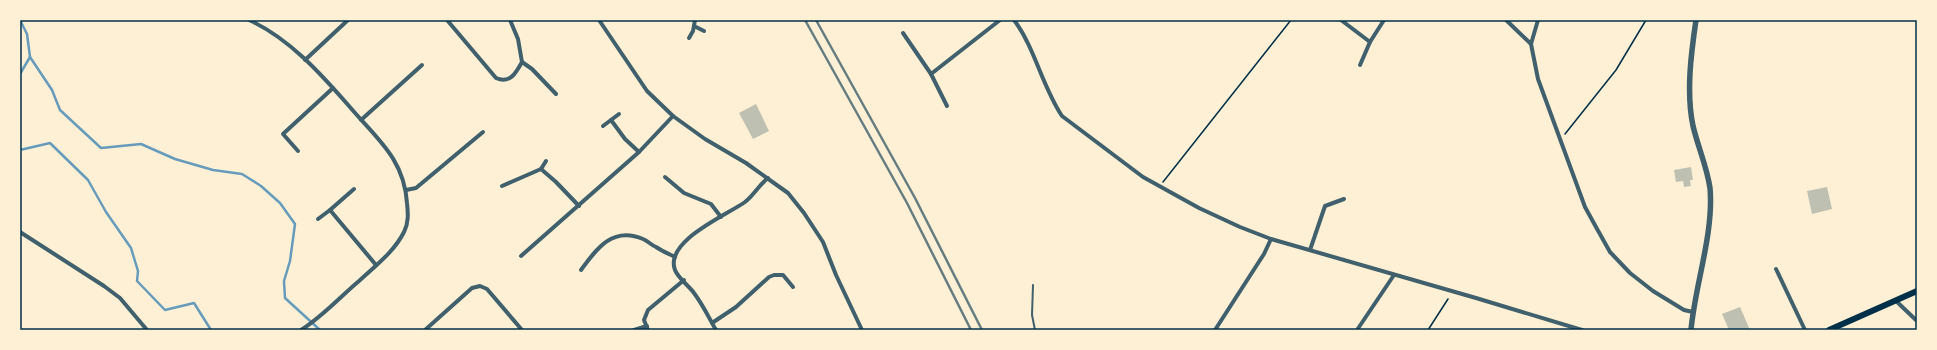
<svg xmlns="http://www.w3.org/2000/svg" width="1937" height="350" font-family="'Zilla Slab',serif">
  <style>
    .lines { fill: none; stroke-linecap: round; stroke-linejoin: round }
    .stream { stroke: #669bbc; stroke-width: 2.5 }
    .building { fill: #bec0b2 }
    .path { stroke: #003049; stroke-width: 1.5 }
    .service { stroke: #3f606c; stroke-width: 2 }
    .minor { stroke: #3f606c; stroke-width: 4 }
    .tertiary { stroke: #3f606c; stroke-width: 5.5 }
    .secondary { stroke: #003049; stroke-width: 6 }
    .rail { stroke: #657d81; stroke-width: 2.5 }
    .neatline { fill: none; stroke: #003049; stroke-width: 1.5 }
  </style>
  <rect width="100%" height="100%" fill="#fdf0d5"/>
  <g class="lines">
    <g class="stream">
      <path d="M20,20L27,34L30,57L52,90L60,110L101,148L141,144L175,159L213,170L242,174L261,186L280,203L295,224L290,261L284,281L285,298L320,330"/>
      <path d="M20,74L30,57"/>
      <path d="M20,150L50,143L88,180L106,212L131,248L138,271L137,281L165,310L194,303L211,330"/>
    </g>
  </g>
  <g class="building">
    <path d="M756,104L769,131L753,139L739,113Z"/>
    <path d="M1691,167L1693,180H1690L1691,186L1684,187L1683,181L1676,182L1674,170Z"/>
    <path d="M1827,187L1832,209L1812,214L1807,191Z"/>
    <path d="M1740,307L1750,330H1729L1722,314Z"/>
  </g>
  <g class="lines">
    <g class="path">
      <path d="M1565,134L1616,70L1646,20"/>
      <path d="M1163,182L1291,20"/>
      <path d="M1428,330L1448,299"/>
    </g>
    <path class="service" d="M1033,285L1032,315L1035,330"/>
    <g class="minor">
      <path d="M249,20C289,38 321,74 349,106C376,138 404,158 407,203C408,213 409,222 404,232C394,252 375,266 359,281C340,297 322,317 301,330"/>
      <path d="M447,20L496,78C510,84 516,73 522,62"/>
      <path d="M510,20L518,39L522,62L532,69L556,94"/>
      <path d="M599,20L647,91L673,116L705,139L746,163L788,193L804,213L823,242L836,275L862,330"/>
      <path d="M1014,20C1035,48 1042,86 1062,116L1143,177L1199,208L1240,227L1271,239L1476,298L1582,330"/>
      <path d="M1341,20L1370,42L1384,20"/>
      <path d="M1506,20L1531,44"/>
      <path d="M1538,20L1531,44L1538,79L1585,207L1596,227L1610,252L1630,273L1653,291L1684,310L1693,312"/>
      <path d="M694,26L704,31"/>
      <path d="M903,33L931,74"/>
      <path d="M689,38L693,31L695,20"/>
      <path d="M305,60L348,20"/>
      <path d="M1360,65L1370,42"/>
      <path d="M947,106L931,74L1000,20"/>
      <path d="M361,120L422,65"/>
      <path d="M611,120L625,139L639,152"/>
      <path d="M603,126L619,114"/>
      <path d="M298,151L283,134L333,88"/>
      <path d="M541,169L546,161"/>
      <path d="M665,177L684,193L711,204L721,217"/>
      <path d="M502,186L541,169L556,182L579,206"/>
      <path d="M354,189L330,210L376,265"/>
      <path d="M406,190L416,188L483,132"/>
      <path d="M318,219L330,210"/>
      <path d="M20,232L104,286L120,298L147,330"/>
      <path d="M1310,250L1325,206L1344,199"/>
      <path d="M521,256L639,152L673,116"/>
      <path d="M1776,269L1805,330"/>
      <path d="M581,270C597,248 613,226 643,239C648,241 651,245 656,247C662,251 669,254 675,257"/>
      <path d="M1895,300L1917,321"/>
      <path d="M712,323L736,307L769,277L774,275H783L793,287"/>
      <path d="M425,330L472,288L480,286L487,289L522,330"/>
      <path d="M634,330L647,326"/>
      <path d="M648,330L644,320L648,310L684,280"/>
      <path d="M716,330C709,318 703,305 694,293C689,286 678,278 675,270C664,241 727,215 745,202C754,195 759,185 768,178"/>
      <path d="M1215,330L1264,254L1271,239"/>
      <path d="M1357,330L1394,275"/>
    </g>
    <path class="tertiary" d="M1691,330C1695,285 1714,233 1710,188C1707,167 1698,147 1693,126C1686,92 1691,54 1696,20"/>
    <path class="secondary" d="M1829,330L1917,291"/>
    <g class="rail">
      <path d="M805,20L907,203L971,330"/>
      <path d="M816,20L915,198L982,330"/>
    </g>
  </g>
  <rect width="1937" height="350" fill="none" stroke="#fdf0d5" stroke-width="42"/>
  <rect x="21" y="21" width="1895" height="308" class="neatline"/>
</svg>
